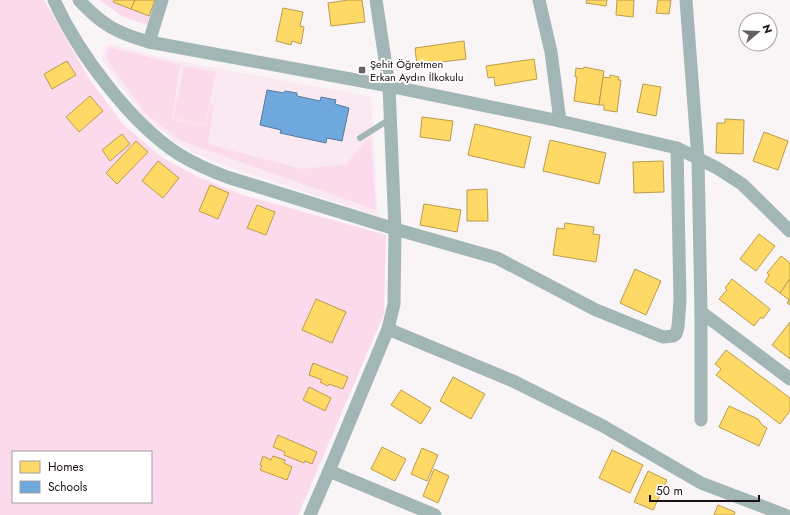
<svg xmlns="http://www.w3.org/2000/svg" width="790" height="515" font-family="Jost,sans-serif">
  <style>
    .built { fill: #fbe9f2 }
    .green { fill: #fbdbeb; fill-rule: evenodd }
    .homes { fill: #ffd966; stroke: #ba9c4d }
    .schools { fill: #6fa8dc; stroke: #557aa0 }
    .lines { fill: none; stroke-linecap: round; stroke-linejoin: round }
    .lane { stroke: #a1b6b5; stroke-width: 6 }
    .street { stroke: #a1b6b5; stroke-width: 13 }
    .poi-dot { fill: #675f63; stroke: #fff; stroke-width: 1.5 }
    .labels { text-anchor: middle; stroke-width: 4; stroke-linejoin: round; paint-order: stroke }
    .poi-label { font-size: 11px; fill: #190f14; stroke: #fff; text-anchor: start }
  </style>
  <rect width="100%" height="100%" fill="#f9f4f6"/>
  <path class="built" d="M111,44L158,57L371,97L378,216L214,162L194,153L178,144L143,116L101,59L106,46Z"/>
  <g class="green">
    <path d="M0,0H44L90,80L123,124L161,157L196,176L240,194L386,235L384,314L298,515H0ZM13,452H151V502H13Z"/>
    <path d="M99,0H157L149,26L122,16Z"/>
    <path d="M109,47L180,65L172,119L206,126L210,104L214,105L208,144L302,169L346,164L365,142L371,139L376,210L181,141L146,114L106,58Z"/>
    <path d="M184,66L216,72L205,125L173,118Z"/>
  </g>
  <g class="homes">
    <path d="M114,0H135L131,9L113,2Z"/>
    <path d="M135,0H155L149,16L131,9Z"/>
    <path d="M348,0H362L365,22L331,26L328,3Z"/>
    <path d="M587,0H607L606,6L586,3Z"/>
    <path d="M617,0H634L633,17L616,15Z"/>
    <path d="M658,0H671L669,14L656,13Z"/>
    <path d="M283,8L303,12L300,26L304,27L301,44L292,41L291,45L276,41Z"/>
    <path d="M464,41L466,59L417,65L415,48Z"/>
    <path d="M534,59L537,79L495,86L494,77L488,78L486,66Z"/>
    <path d="M67,61L76,75L52,89L44,74Z"/>
    <path d="M584,67L604,71L599,105L574,101L577,77H575L576,68L583,69Z"/>
    <path d="M610,75L619,77L618,80H621L617,112L604,110V105H599L603,77L610,78Z"/>
    <path d="M643,84L661,87L656,116L637,112Z"/>
    <path d="M90,96L103,111L79,132L66,117Z"/>
    <path d="M422,117L453,121L450,141L420,137Z"/>
    <path d="M725,119L744,120L743,154L716,153L717,123H725Z"/>
    <path d="M475,124L531,137L524,168L468,155Z"/>
    <path d="M764,132L788,141L778,170L753,161Z"/>
    <path d="M122,134L130,144L110,161L102,150Z"/>
    <path d="M550,140L606,153L599,184L543,171Z"/>
    <path d="M136,141L148,152L117,184L106,173Z"/>
    <path d="M158,161L179,178L163,198L142,181Z"/>
    <path d="M663,161L664,192L634,193L633,162Z"/>
    <path d="M210,185L229,193L218,219L199,211Z"/>
    <path d="M487,189L488,221H467V190Z"/>
    <path d="M424,204L461,210L457,232L420,225Z"/>
    <path d="M257,205L275,212L266,235L247,228Z"/>
    <path d="M565,223L594,227L593,234L600,235L596,262L553,255L557,228L564,229Z"/>
    <path d="M759,234L775,246L756,271L740,259Z"/>
    <path d="M781,256L790,263V279L780,293L765,282L769,275L767,273Z"/>
    <path d="M635,269L661,281L646,315L620,303Z"/>
    <path d="M732,279L770,309L763,319L761,317L754,326L719,299L727,290L725,288Z"/>
    <path d="M790,279V305L787,303L789,300L780,293Z"/>
    <path d="M316,299L346,312L332,343L302,330Z"/>
    <path d="M790,322V359L772,345Z"/>
    <path d="M726,350L790,398V411L780,424L716,375L721,369L715,364Z"/>
    <path d="M313,363L348,377L343,389L329,384L328,386L320,382L322,380L309,375Z"/>
    <path d="M453,377L485,394L471,419L440,401Z"/>
    <path d="M309,387L331,398L325,411L303,400Z"/>
    <path d="M401,390L431,408L421,424L391,405Z"/>
    <path d="M729,406L758,419L762,425L767,428L759,446L719,427Z"/>
    <path d="M278,435L317,452L312,464L305,461L304,463L284,455L285,452L273,447Z"/>
    <path d="M382,447L406,459L395,481L371,469Z"/>
    <path d="M422,448L438,455L427,481L411,474Z"/>
    <path d="M612,450L643,465L630,493L599,478Z"/>
    <path d="M263,456L271,460L273,456L285,460L284,463L292,467L287,480L260,470L262,466L260,465Z"/>
    <path d="M434,469L449,476L438,503L423,496Z"/>
    <path d="M648,471L667,480L653,510L634,502Z"/>
    <path d="M718,505L735,512L734,515H714Z"/>
  </g>
  <path class="schools" d="M267,90L284,93L285,91L297,93V96L320,101L321,97L336,100L335,104L349,108L342,141L327,138L326,143L280,133L281,130L260,125Z"/>
  <g class="lines">
    <path class="lane" d="M360,138L390,119"/>
    <g class="street">
      <path d="M54,0C78,53 131,124 180,155C195,164 211,171 227,177L395,229L497,258L596,310L663,337L673,336L676,334L678,327L680,300L677,148"/>
      <path d="M79,0C102,25 117,33 149,42L389,86L560,121L677,148L717,168L742,184L790,231"/>
      <path d="M376,0L389,86L395,229L394,304L388,329L329,471L435,515"/>
      <path d="M539,0L551,52L560,121"/>
      <path d="M686,0L698,159L701,312V420"/>
      <path d="M149,42L162,0"/>
      <path d="M701,312L790,379"/>
      <path d="M388,329L513,381L603,426L701,483L785,515"/>
      <path d="M310,515L329,471"/>
    </g>
  </g>
  <rect class="poi-dot" x="358" y="66" width="8" height="8" rx="2"/>
  <g class="labels">
    <g class="poi-label">
      <text x="370" y="68">Şehit Öğretmen<tspan x="370" dy="13">Erkan Aydın İlkokulu</tspan></text>
    </g>
  </g>
  <rect x="12" y="451" width="140" height="52" fill="#ffffff" stroke="#a39fa1"/>
  <rect x="20" y="461" width="20" height="12" fill="#ffd966" stroke="#a39fa1"/>
  <text x="48" y="471" font-size="12" fill="#190f14">Homes</text>
  <rect x="20" y="481" width="20" height="12" fill="#6fa8dc" stroke="#a39fa1"/>
  <text x="48" y="491" font-size="12" fill="#190f14">Schools</text>
  <g transform="translate(758 32) rotate(71)"><circle r="19" fill="#ffffff" stroke="#a39fa1"/>
  <path d="M0-3L7 15L0 10L-7 15Z" fill="#675f63"/>
  <text y="-6" font-size="11" font-weight="bold" text-anchor="middle" fill="#190f14">N</text>
  </g>
  <path d="M650 495v6h109v-6" fill="none" stroke="#190f14" stroke-width="2"/>
  <text x="656" y="495" font-size="12" fill="#190f14" stroke="#ffffff" stroke-width="3" paint-order="stroke">50 m</text>
</svg>
